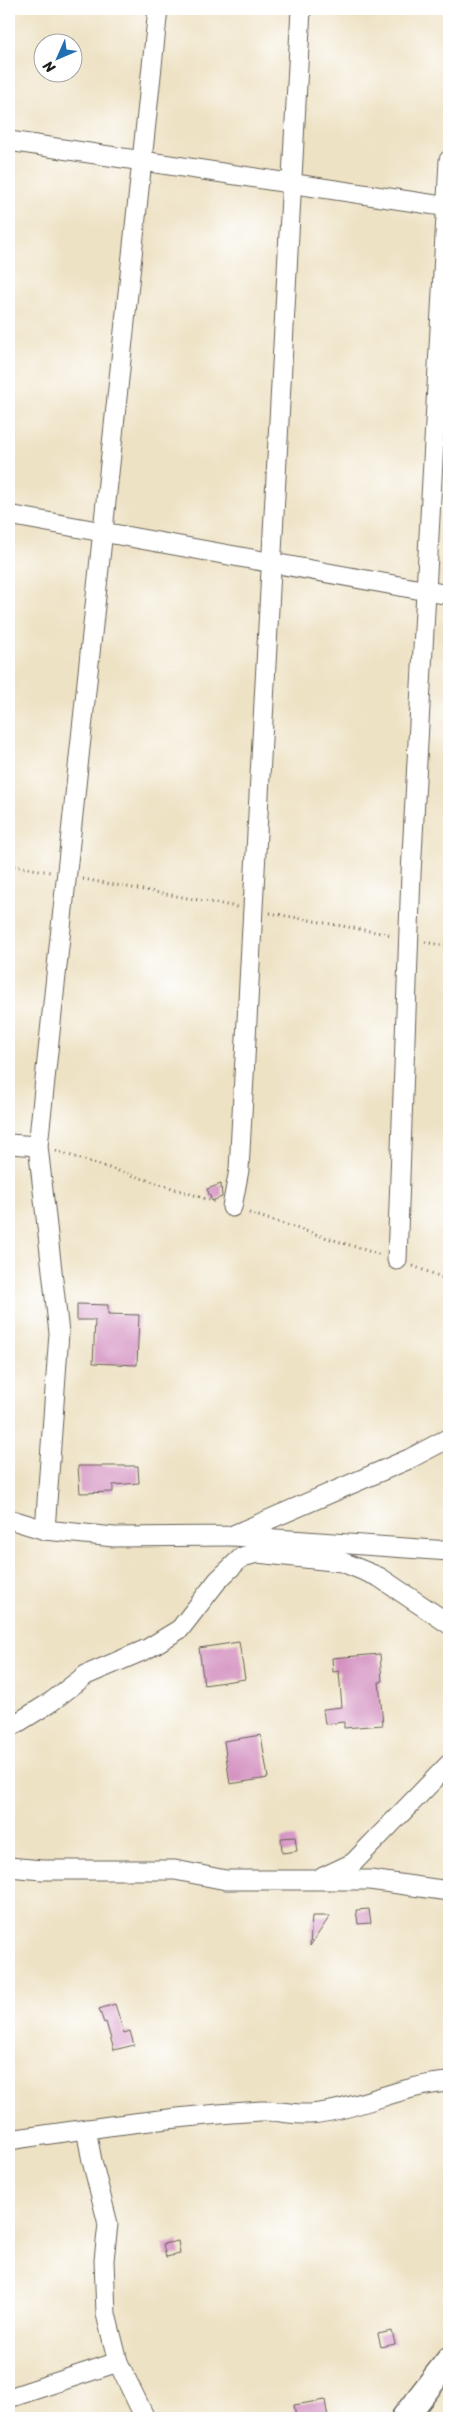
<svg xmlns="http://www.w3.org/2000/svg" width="458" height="2427" font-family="Sriracha,sans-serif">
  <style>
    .building { fill: #d492c1 }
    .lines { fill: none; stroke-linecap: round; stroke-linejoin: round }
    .minor-casing { stroke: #666157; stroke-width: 21 }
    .major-casing { stroke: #666157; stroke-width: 28 }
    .path { stroke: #666157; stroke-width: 3; stroke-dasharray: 1 4; stroke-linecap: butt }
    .minor { stroke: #fff; stroke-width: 19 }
    .major { stroke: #fff; stroke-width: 25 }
  </style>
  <rect width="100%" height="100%" fill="#fff"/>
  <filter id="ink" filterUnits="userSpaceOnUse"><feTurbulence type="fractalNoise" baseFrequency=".02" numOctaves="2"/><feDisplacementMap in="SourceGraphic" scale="10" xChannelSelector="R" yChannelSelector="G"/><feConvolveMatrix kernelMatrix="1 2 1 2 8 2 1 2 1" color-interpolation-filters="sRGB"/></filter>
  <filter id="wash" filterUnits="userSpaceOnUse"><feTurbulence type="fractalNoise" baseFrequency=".0096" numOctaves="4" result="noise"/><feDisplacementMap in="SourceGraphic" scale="20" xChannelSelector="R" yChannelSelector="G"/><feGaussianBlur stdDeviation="1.12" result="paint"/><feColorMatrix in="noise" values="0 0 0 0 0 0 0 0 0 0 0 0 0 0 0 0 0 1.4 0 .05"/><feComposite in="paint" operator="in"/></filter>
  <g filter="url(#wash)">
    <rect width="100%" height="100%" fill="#eee2c4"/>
    <g id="blocks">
      <g class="building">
        <path d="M221,1184L222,1197L212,1201L207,1189Z"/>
        <path d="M77,1304L108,1305V1314L139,1315L137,1365L93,1363L95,1320H77Z"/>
        <path d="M78,1466H138L139,1483L113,1485V1492L80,1493Z"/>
        <path d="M239,1642L245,1679L204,1685L199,1648Z"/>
        <path d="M380,1654L382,1682H379L383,1725L344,1728V1722L325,1724L323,1709L342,1707L339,1671L333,1672L332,1658Z"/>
        <path d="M261,1735L268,1778L230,1784L224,1741Z"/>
        <path d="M295,1837L297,1851L282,1853L281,1838Z"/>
        <path d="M369,1909L371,1923L358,1924L356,1910Z"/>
        <path d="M312,1916H330L310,1946Z"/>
        <path d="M115,2004L124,2033L130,2031L134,2045L114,2050L106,2022L104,2023L99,2009Z"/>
        <path d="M178,2241L180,2254L166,2257L163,2244Z"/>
        <path d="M392,2331L395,2344L381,2347L378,2334Z"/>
        <path d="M325,2400L328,2418H296L294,2405Z"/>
      </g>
    </g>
  </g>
  <g filter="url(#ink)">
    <use href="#blocks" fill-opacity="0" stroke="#666157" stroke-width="1"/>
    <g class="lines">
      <g class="minor-casing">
        <g id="minor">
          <path d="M9,141L449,207"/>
          <path d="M9,515L449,595"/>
          <path d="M9,1144L38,1146"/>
          <path d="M232,1207L239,1170L301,9"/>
          <path d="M397,1260L411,874L449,160"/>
          <path d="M9,1519L45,1530L114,1537L231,1536L409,1459L449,1438"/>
          <path d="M45,1530L59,1333L38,1146L158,9"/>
          <path d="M233,1536L449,1551"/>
          <path d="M9,1728L51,1702L86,1675L147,1649L180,1629L218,1580L242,1557L257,1553L342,1562L379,1577L449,1624"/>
          <path d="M9,1867L42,1870H175L226,1880H370L449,1891"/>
          <path d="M323,1877L353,1863L449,1764"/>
          <path d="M86,2129L92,2161L108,2224L104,2260L106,2314L118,2362L145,2418"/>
          <path d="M9,2140C92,2128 176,2116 261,2111C277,2110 293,2115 310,2114C358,2110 401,2085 449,2082"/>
          <path d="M9,2398L118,2362"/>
        </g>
      </g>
      <g class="major-casing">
        <path id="major" d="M404,2418L449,2360"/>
      </g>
      <g class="path">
        <path d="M9,865L50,872"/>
        <path d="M83,879L237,907"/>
        <path d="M270,913L392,935"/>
        <path d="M425,942L449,947"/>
        <path d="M56,1151L216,1202"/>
        <path d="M249,1213L381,1255"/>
        <path d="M413,1266L449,1280"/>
      </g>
      <use href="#minor" class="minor"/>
      <use href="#major" class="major"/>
    </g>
  </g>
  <rect width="458" height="2427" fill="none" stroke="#fff" stroke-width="30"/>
  <g transform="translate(58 58) rotate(225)"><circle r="24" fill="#ffffff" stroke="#a4a4a4"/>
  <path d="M0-4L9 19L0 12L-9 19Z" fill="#1f6fb2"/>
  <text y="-8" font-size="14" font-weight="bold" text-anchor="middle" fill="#1c1c1c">N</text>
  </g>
</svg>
